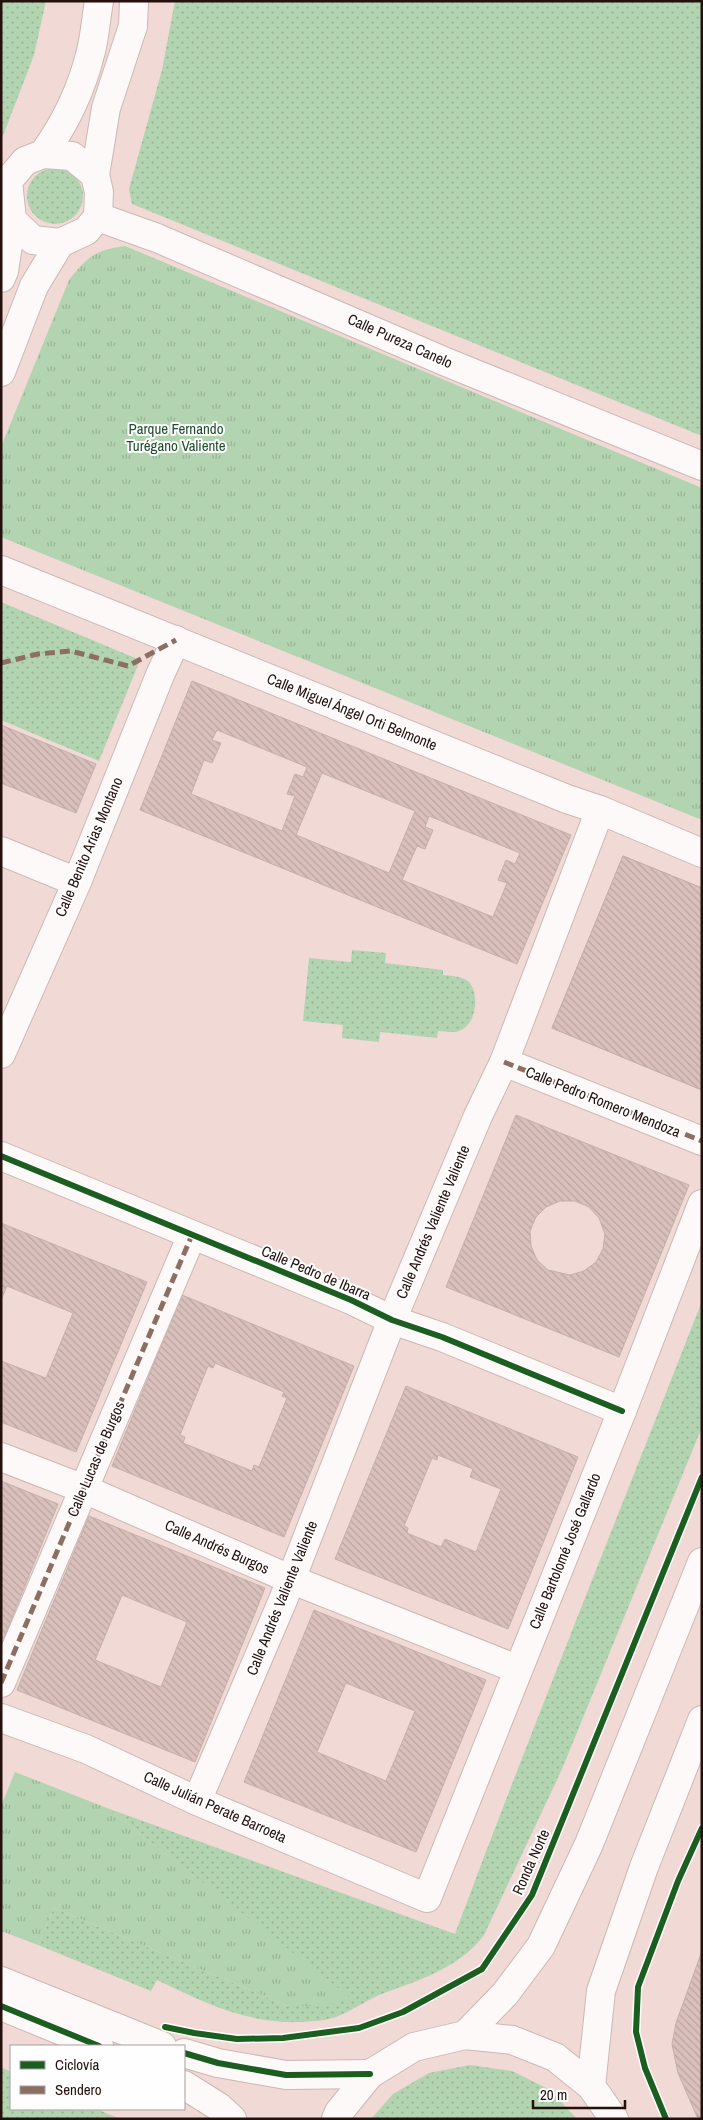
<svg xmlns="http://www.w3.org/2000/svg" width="703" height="2120" font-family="'Archivo Narrow',sans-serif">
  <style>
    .grass { fill: url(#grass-dots) }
    .park { fill: url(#park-tufts) }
    .building { fill: url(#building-back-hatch); stroke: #c4b0ac; fill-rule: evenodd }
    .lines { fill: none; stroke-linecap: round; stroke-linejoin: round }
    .minor-casing { stroke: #ccb8b4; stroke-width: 30 }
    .major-casing { stroke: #ccb8b4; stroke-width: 30 }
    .highway-casing { stroke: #ccb8b4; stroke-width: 30 }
    .minor { stroke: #fdf9f9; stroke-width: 28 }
    .major { stroke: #fdf9f9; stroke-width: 28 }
    .highway { stroke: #fdf9f9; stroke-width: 28 }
    .quiet { stroke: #8d6e63; stroke-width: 5; stroke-dasharray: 10 5; stroke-linecap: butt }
    .cycleway-casing { stroke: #fefefe; stroke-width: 9 }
    .cycleway { stroke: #1b5e20; stroke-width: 6 }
    .labels { text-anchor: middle; stroke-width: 4; stroke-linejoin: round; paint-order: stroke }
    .street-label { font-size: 15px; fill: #24110e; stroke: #fefefe }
    .park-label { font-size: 15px; fill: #214f2d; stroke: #fefefe }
  </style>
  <defs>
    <pattern id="grass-dots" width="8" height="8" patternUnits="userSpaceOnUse" patternTransform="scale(1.25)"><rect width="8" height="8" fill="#b2d4b0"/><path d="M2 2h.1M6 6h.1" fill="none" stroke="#99b596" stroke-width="1.8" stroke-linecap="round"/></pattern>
    <pattern id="park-tufts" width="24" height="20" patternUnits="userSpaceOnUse" patternTransform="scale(1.25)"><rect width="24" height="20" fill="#b2d4b0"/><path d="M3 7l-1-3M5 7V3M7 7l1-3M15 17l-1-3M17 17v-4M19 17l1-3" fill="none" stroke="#99b596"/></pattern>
    <pattern id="building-back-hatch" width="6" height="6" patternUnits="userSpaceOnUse" patternTransform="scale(1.25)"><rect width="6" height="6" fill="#dac0bc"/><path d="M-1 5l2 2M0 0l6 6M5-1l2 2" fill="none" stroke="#bba4a0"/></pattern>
  </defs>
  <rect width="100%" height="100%" fill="#f1d9d5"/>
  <g class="grass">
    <path d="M1,1H46L34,55L1,141Z"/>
    <path d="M175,1H702V436L132,204L129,189L162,70Z"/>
    <circle cx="55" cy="196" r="28"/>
    <path d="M1,602L140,660L99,761L1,720Z"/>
    <path d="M352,950L386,953L385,963L443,970V975C452,976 462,976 469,982C480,994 476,1024 461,1030C454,1034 446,1031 438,1031L437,1038L380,1032L379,1042L342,1038L343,1025L303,1021L309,958L351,962Z"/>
    <path d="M702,1301V1427L562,1769L484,1935C461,1966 423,1979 387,1992C369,1998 354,2010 336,2017C326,2021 312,2021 302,2022C246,2024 206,2003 157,1980L151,1991L38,1945L54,1908L288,2006L350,1998L107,1808L455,1934C534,1722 620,1512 702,1301Z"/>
    <path d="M470,2065L512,2071L550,2090L577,2119H371L393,2094L429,2073Z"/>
    <path d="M1,2067L11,2072V2109H97L120,2119H1Z"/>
  </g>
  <g class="park">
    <path d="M125,246L702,488V820L1,537V447L69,280C87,257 95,250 125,246Z"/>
    <path d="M15,1772L107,1808L351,1998L324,2006H288L54,1908L38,1945L1,1931V1806Z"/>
  </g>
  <g class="building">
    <path d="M192,681L571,835L517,964L140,810ZM217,730L307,767L303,777L295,774L287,794L295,796L282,831L191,794L204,760L212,763L221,743L212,740ZM322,773L415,811L389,873L296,835ZM429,816L520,853L515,864L506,860L498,880L507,883L493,917L402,880L417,846L425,849L433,830L425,827Z"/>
    <path d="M1,725L96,764L76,813L1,783Z"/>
    <path d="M623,856L702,888V943L655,924L653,929L648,927L620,997L625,998L623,1004L692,1032L695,1027L699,1029L702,1021V1090L552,1028Z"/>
    <path d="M623,856L702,888V1090L552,1028Z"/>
    <path d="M516,1115L689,1185L619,1357L446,1287ZM560,1201H575L589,1207L599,1218L605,1234L603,1249L596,1262L584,1271L570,1275L548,1270L537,1260L531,1246L530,1231L536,1217L546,1207Z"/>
    <path d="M1,1223L147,1282L76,1452L1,1422V1361L46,1378L73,1313L7,1286L1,1300Z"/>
    <path d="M182,1295L354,1366L284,1537L112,1466ZM215,1363L284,1392L282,1396L287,1398L259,1467L254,1465L252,1471L183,1443L185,1437L180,1435L208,1366L213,1368Z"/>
    <path d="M406,1386L578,1457L508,1629L335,1559ZM438,1455L473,1469L470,1477L501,1489L476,1552L445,1539L441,1547L407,1533L408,1528L404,1526L432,1458L437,1460Z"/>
    <path d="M1,1481L58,1504L1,1645Z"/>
    <path d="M89,1516L265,1588L195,1762L17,1690ZM122,1595L187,1622L161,1687L95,1660Z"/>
    <path d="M314,1610L486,1680L416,1852L244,1782ZM346,1683L415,1711L386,1781L317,1752Z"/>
    <path d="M702,1951V2119H698L678,2073L672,2044L676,2023Z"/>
  </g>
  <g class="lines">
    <g class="minor-casing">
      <g id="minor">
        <path d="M98,217L157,238L446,362L702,466"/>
        <path d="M1,570L567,799L600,810L702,853"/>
        <path d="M1,851L77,882"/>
        <path d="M1,1054L77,882L160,675L176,640"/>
        <path d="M504,1062L702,1141"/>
        <path d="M1,1156L351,1300L392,1320L442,1337L622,1411"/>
        <path d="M1,1457L84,1489L290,1579L517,1669"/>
        <path d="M1,1683L192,1235"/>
        <path d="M1,1718L86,1749L197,1801L427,1898L622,1411L702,1204"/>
        <path d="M197,1801L283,1600L392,1320L478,1116L504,1062L600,810"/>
      </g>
    </g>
    <g class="major-casing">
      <g id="major">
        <path d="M43,154C65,124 82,88 91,51C95,35 96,18 99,1"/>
        <path d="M95,175L106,108L133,26L134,1"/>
        <path d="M1,278L4,271L12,220L8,181L25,161L43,154L72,156L95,175L99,192L98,217L86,231L60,243L33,240L12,220"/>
        <path d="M1,372L34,286L60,243"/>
        <path d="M1,1981L162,2046"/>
        <path d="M1,2006L99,2046"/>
        <path d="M184,2053L218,2063L286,2075L370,2074"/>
        <path d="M184,2085L219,2107L232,2119"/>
      </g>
    </g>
    <g class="highway-casing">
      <g id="highway">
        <path d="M465,2035L505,1994L541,1946L589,1844L702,1562"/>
        <path d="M591,2086L601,1991L644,1867L702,1720"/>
        <path d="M336,2119L339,2112L370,2074L414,2047L465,2035L512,2040L555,2057L591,2086L614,2119"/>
      </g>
    </g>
    <use href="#minor" class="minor"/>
    <use href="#major" class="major"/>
    <use href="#highway" class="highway"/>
    <g class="quiet">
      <path d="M1,663L38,654L71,651L128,666L176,640"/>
      <path d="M504,1062L702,1141"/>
      <path d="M1,1683L192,1235"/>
    </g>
    <g class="cycleway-casing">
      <g id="cycleway">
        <path d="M1,1156L351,1300L392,1320L442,1337L622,1411"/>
        <path d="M1,2006L99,2046"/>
        <path d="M165,2027L194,2033L237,2039L283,2038L359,2028L403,2012L482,1969L532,1895L702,1477"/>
        <path d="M184,2053L218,2063L286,2075L370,2074"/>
        <path d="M666,2119L645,2068L636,2032L638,1987L678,1881L702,1828"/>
      </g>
    </g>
    <use href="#cycleway" class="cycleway"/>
  </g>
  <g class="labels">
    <g class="street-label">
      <text transform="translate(400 341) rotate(24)" y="5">Calle Pureza Canelo</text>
      <text transform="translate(352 712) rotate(22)" y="5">Calle Miguel Ángel Orti Belmonte</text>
      <text transform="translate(89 847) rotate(-67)" y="5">Calle Benito Arias Montano</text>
      <text transform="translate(603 1102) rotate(22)" y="5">Calle Pedro Romero Mendoza</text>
      <text transform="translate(433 1222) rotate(-67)" y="5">Calle Andrés Valiente Valiente</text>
      <text transform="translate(316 1273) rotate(23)" y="5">Calle Pedro de Ibarra</text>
      <text transform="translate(96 1459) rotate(-67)" y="5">Calle Lucas de Burgos</text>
      <text transform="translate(217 1547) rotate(24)" y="5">Calle Andrés Burgos</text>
      <text transform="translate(565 1551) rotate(-68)" y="5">Calle Bartolomé José Gallardo</text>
      <text transform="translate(282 1598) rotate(-68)" y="5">Calle Andrés Valiente Valiente</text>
      <text transform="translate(215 1807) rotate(24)" y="5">Calle Julián Perate Barroeta</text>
      <text transform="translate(531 1862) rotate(-66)" y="5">Ronda Norte</text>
    </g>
    <g class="park-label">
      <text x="176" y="434">Parque Fernando<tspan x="176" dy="17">Turégano Valiente</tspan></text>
    </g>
  </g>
  <rect width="703" height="2120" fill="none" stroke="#24110e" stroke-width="5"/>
  <rect x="10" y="2045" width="175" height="65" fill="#fefefe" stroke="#a79f9e"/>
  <rect x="20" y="2061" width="25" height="8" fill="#1b5e20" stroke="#a79f9e"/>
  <text x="55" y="2070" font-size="15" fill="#24110e">Ciclovía</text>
  <rect x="20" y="2086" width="25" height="8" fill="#8d6e63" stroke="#a79f9e"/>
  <text x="55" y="2095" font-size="15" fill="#24110e">Sendero</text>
  <path d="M533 2100v8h92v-8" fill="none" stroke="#24110e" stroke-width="2.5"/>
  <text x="540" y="2100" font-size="15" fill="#24110e" stroke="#fefefe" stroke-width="4" paint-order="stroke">20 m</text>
</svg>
